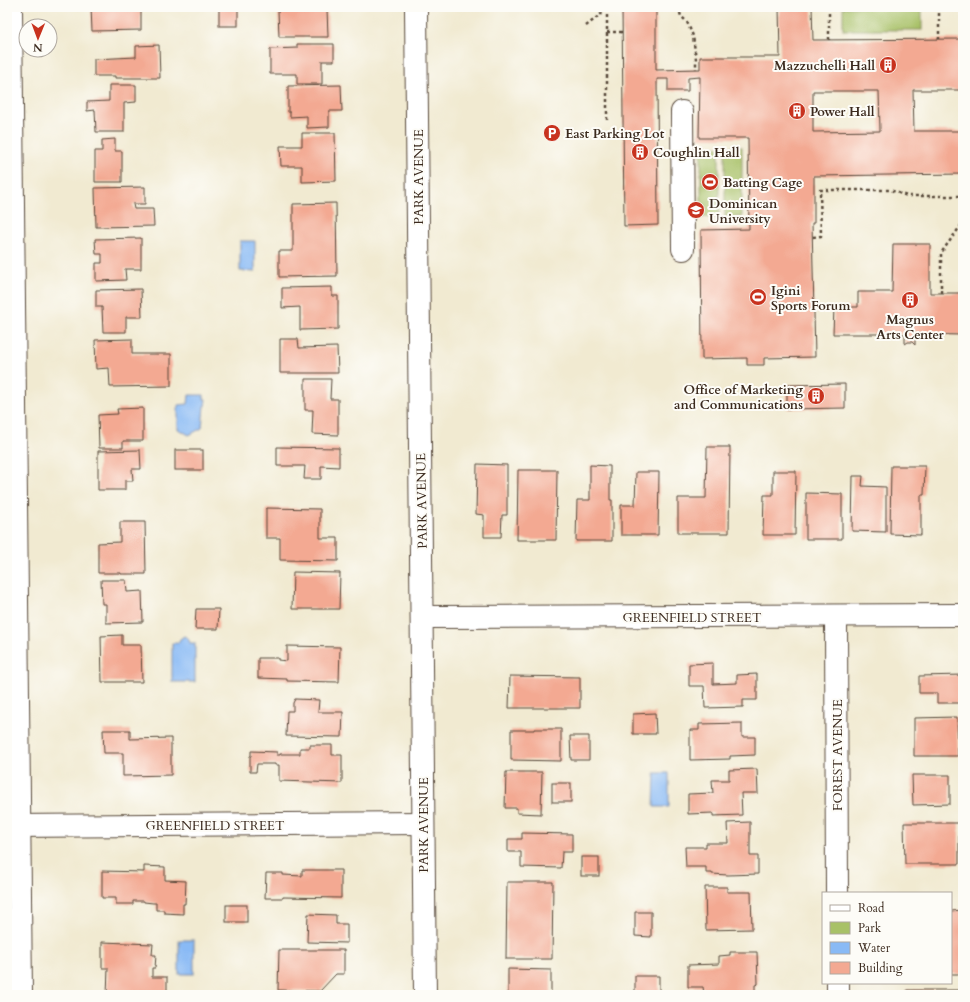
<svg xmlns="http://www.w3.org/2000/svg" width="970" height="1002" font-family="Cardo,serif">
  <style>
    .green { fill: #a8c167; stroke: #727642 }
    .water { fill: #89baf5; stroke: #62728a }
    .building { fill: #f3a992; fill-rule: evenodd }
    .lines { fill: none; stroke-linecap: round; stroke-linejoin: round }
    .minor-casing { stroke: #564739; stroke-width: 24 }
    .path { stroke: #564739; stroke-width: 2.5; stroke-dasharray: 3 3; stroke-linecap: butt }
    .minor { stroke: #fff; stroke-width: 22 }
    .labels { text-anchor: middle; stroke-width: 4; stroke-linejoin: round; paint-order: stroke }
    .poi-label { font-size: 13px; font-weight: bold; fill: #3b2a1e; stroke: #fdfcf7; text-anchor: start }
    .street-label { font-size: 13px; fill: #3b2a1e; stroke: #fdfcf7 }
  </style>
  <rect width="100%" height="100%" fill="#fdfcf7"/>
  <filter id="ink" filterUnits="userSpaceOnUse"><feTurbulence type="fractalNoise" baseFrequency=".025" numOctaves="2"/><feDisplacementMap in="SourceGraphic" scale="8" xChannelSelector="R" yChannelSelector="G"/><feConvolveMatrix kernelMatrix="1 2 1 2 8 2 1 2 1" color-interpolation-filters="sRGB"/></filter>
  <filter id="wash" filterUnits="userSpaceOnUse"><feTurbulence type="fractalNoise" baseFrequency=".012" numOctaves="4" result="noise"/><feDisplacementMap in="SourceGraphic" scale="16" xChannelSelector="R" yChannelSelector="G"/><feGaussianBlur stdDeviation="0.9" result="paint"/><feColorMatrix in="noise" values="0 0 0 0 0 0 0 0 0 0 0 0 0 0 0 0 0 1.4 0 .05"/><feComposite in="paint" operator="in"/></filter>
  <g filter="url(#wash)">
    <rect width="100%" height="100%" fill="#f1ead1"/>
    <g class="green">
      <rect x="843" y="7" width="79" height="23"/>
      <rect x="701" y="147" width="18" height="70"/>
      <rect x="725" y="147" width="17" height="70"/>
    </g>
    <g class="water">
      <path d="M240,241H255V272L240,271Z"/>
      <path d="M189,395H204V399H206L205,406H204L202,428L189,435L178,429V405L188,404Z"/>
      <path d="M184,636L188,638L190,643H195V682H172V643H178L180,639Z"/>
      <path d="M655,773H669V807H654Z"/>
      <rect x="179" y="940" width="15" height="34"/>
    </g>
    <g id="blocks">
      <g class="building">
        <path d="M91,7H141V30L92,31Z"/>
        <rect x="219" y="7" width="19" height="19"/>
        <path d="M622,7H656V70L700,69V57H780L779,7H812L813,40L963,39V90H913L914,131H963V174L814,176V223H812L815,357L764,358V365H747V358L702,359L701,230L749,229L748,138H699L700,77L688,78V91H668V79H657L658,225L624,226ZM813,91H879L880,131L813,132Z"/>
        <path d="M327,9L328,37H279L278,10Z"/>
        <path d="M297,44H334V61H322V84H297V74H270V49L297,48Z"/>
        <path d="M159,45L160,78H115V76H94V59L136,57V46Z"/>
        <path d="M109,85H136V102L124,103V132H96L95,110L87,111V102L109,101Z"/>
        <path d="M341,85L342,111H329V127L307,128V116L290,117V112H288V86Z"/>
        <path d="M302,133H335L336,181L302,182V166H281L280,146H302Z"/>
        <path d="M115,139V151H122V182H95V151H102V140Z"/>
        <path d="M145,187V204H133L134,209H153L154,226L96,227L95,188Z"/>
        <path d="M336,203L337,276L279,277V251H293V204Z"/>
        <path d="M141,238V269H125L126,280L96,281V263H102V254H96L95,239Z"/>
        <path d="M893,244H930V293H963L962,335L915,334V345L912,342H908L905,344V334H833L834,307H858V292H892Z"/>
        <path d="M332,287V296H338V329L300,330V307L282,308V288Z"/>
        <path d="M141,289L142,317H126V332H103L102,307H96V290Z"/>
        <path d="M132,339V354H171V386L110,387L109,368L96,369L95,340Z"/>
        <path d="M280,339H298L299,348L337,347L338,373H280Z"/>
        <path d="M305,379H331L330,399H338V435L312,434L313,410H305Z"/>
        <path d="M845,384V408L787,409V385Z"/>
        <path d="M143,408V441H123V448H99L98,415L118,414L117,409Z"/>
        <path d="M277,447L339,448V467L321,466V479H304L305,466H277Z"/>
        <path d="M707,447H730L729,533H678V498H706Z"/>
        <path d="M140,450L141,469H132L133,481H125V490H98V451Z"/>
        <rect x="175" y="450" width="28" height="20"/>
        <path d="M477,464L507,465V515H502L501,537H484V515L476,514Z"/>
        <path d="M590,465L610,466V500H612V541H576L577,500H590Z"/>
        <path d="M891,466H925L924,495H921V535L890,534Z"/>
        <path d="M518,470H557L556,540H517Z"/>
        <path d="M773,471H796L795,535H763L764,495H773Z"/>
        <path d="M636,472H659L658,535H621V505H635Z"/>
        <path d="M853,476H863L862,486L886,487V532L852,531Z"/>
        <path d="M806,493L842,494V539H806Z"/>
        <path d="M266,508L320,509V538H338V561L280,560V538H266Z"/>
        <path d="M120,522H145L146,574H121V573H98V543L120,542Z"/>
        <path d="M293,572L340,573L339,609H292Z"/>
        <path d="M101,580H126L127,592L142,591L143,622L106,623V604H102Z"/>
        <path d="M196,609H219L218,629H195Z"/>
        <path d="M122,635V645H141L142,682H102L101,636Z"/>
        <path d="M287,646L340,647L339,682L287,681V679L258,678V658H278V660L287,661Z"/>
        <path d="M713,663V684L737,683V675L757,674V700H743V707L705,708L704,686H689V664Z"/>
        <path d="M963,675V703H937V693H919V676Z"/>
        <path d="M510,676L580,677V708H509Z"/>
        <path d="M295,699L319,700L318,712H343L342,737L286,736L287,711H293V703Z"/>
        <path d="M655,713L656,734H633V714Z"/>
        <path d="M957,717L958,756H914V718Z"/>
        <path d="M742,723V737H755V755L730,756V759L690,760V730H699V724Z"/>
        <path d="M534,729H561V761L511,760V730H534Z"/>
        <path d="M103,730H130V739L171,738V775L123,776V753H104Z"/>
        <path d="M570,736H589V760H571Z"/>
        <path d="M310,745H332V755H342V783L279,781V765H275V764H257L256,772H250V756H251V751L277,752V755H280V754H300V748H310Z"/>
        <path d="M757,769L758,793H741L742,815L713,816V813L688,814V794L713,793L712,780H729V770Z"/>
        <path d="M506,772H542L541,814L517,813V808H505Z"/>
        <path d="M912,775H950V804L913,805Z"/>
        <rect x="552" y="783" width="19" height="19"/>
        <path d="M750,822V856H758V874L728,875L712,874V873H706V867H686L685,847H706V843H728L727,823Z"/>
        <path d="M904,823H959V864H905Z"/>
        <path d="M522,833L572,834V852H562L561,868L521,867V852H508V839H522Z"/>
        <rect x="581" y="857" width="18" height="19"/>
        <path d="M144,866L165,867V880L186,881L185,904H183V914L164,913V910H156V903H153L144,902V901H133V904H116V898H102V871L144,872Z"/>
        <path d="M302,870H341V898L283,897V898H265L266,873H283V875L302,876Z"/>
        <path d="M507,882H553L552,959H506Z"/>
        <path d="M705,887H727V892H751L752,929L706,930Z"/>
        <rect x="226" y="905" width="21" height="17"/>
        <path d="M963,910V974H951V911Z"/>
        <path d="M635,912H651V937L635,936Z"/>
        <path d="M308,914L336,915V924H347V943L307,942Z"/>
        <path d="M102,942L153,944L152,955H156L155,968H152V977H167V995H107L108,968H102Z"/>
        <path d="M279,950H344V974H336L320,991L278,990Z"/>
        <path d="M730,952H757L758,984L755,985V993L704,994L703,987H688V965L719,964V956L730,955Z"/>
        <path d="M508,969L551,970V995H508Z"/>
        <rect x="635" y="976" width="24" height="19"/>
        <rect x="907" y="990" width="56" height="5"/>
      </g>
    </g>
  </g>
  <g filter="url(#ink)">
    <use href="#blocks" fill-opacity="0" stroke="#564739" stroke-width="1"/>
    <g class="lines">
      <g class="minor-casing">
        <g id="minor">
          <path d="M11,7L21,995"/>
          <path d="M416,7L425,995"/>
          <path d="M682,112L683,249"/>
          <path d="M836,616L837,893"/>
          <path d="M422,617L963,615"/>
          <path d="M7,826L423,823"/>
          <path d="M838,983V995"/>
        </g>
      </g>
      <g class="path">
        <path d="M678,7L681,16L687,22L693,36L696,59V69"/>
        <path d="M829,7V40"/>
        <path d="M939,7V39"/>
        <path d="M607,9V123"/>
        <path d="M586,26L610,7"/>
        <path d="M607,32H622"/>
        <path d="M813,237L821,236L820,190H890L907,196H963"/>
        <path d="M941,293V253L962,224L960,196"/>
      </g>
      <use href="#minor" class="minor"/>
    </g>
  </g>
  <defs>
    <g id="building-disc" transform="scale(0.9)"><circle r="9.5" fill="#c8321e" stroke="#fdfcf7"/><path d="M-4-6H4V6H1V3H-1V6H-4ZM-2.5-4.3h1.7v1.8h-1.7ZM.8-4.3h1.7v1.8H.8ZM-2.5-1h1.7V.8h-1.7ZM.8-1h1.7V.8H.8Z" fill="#fff"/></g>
    <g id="parking-disc" transform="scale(0.9)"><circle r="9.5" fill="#c8321e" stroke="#fdfcf7"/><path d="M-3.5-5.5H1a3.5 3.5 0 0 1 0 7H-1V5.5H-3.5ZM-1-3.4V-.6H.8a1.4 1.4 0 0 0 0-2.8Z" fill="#fff"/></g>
    <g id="stadium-disc" transform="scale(0.9)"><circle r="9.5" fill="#c8321e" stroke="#fdfcf7"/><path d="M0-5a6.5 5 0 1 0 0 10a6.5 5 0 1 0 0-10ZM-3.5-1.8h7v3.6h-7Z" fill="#fff"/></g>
    <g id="university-disc" transform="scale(0.9)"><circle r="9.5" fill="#c8321e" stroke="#fdfcf7"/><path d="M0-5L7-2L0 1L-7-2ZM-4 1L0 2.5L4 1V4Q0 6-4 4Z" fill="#fff"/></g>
  </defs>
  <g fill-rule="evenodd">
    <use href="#building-disc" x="888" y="65"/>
    <use href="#building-disc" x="797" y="111"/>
    <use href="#parking-disc" x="552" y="133"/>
    <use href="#building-disc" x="640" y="152"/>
    <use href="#stadium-disc" x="710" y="182"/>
    <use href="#university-disc" x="696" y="210"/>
    <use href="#stadium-disc" x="758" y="297"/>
    <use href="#building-disc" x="910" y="300"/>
    <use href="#building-disc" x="816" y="396"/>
  </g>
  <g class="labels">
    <g class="poi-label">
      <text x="875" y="70" text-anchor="end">Mazzuchelli Hall</text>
      <text x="810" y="116">Power Hall</text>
      <text x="565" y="138">East Parking Lot</text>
      <text x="653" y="157">Coughlin Hall</text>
      <text x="723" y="187">Batting Cage</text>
      <text x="709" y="208">Dominican<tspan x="709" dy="15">University</tspan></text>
      <text x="771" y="295">Igini<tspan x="771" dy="15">Sports Forum</tspan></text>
      <text x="910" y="324" text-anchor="middle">Magnus<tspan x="910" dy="15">Arts Center</tspan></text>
      <text x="803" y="394" text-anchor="end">Office of Marketing<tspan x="803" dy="15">and Communications</tspan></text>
    </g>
    <g class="street-label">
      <text transform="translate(418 177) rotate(-90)" y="5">PARK AVENUE</text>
      <text transform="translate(421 501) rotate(-91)" y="5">PARK AVENUE</text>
      <text x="692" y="622">GREENFIELD STREET</text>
      <text transform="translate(837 755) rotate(-90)" y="5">FOREST AVENUE</text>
      <text x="215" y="830">GREENFIELD STREET</text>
      <text transform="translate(423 825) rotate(-90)" y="5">PARK AVENUE</text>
    </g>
  </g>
  <rect width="970" height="1002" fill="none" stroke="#fdfcf7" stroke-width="24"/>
  <rect x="822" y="892" width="130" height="92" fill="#fdfcf7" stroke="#afa8a0"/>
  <rect x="830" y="905" width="20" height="6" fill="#ffffff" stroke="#afa8a0"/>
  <text x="858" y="912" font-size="12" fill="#3b2a1e">Road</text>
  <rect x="830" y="922" width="20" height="12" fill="#a8c167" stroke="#afa8a0"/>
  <text x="858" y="932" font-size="12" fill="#3b2a1e">Park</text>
  <rect x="830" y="942" width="20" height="12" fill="#89baf5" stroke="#afa8a0"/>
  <text x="858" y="952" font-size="12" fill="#3b2a1e">Water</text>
  <rect x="830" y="962" width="20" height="12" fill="#f3a992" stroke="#afa8a0"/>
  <text x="858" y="972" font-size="12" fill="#3b2a1e">Building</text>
  <g transform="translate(38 38) rotate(181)"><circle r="19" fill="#fdfcf7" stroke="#afa8a0"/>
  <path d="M0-3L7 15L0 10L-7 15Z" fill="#c8321e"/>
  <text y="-6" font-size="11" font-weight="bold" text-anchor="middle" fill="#3b2a1e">N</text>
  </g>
</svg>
